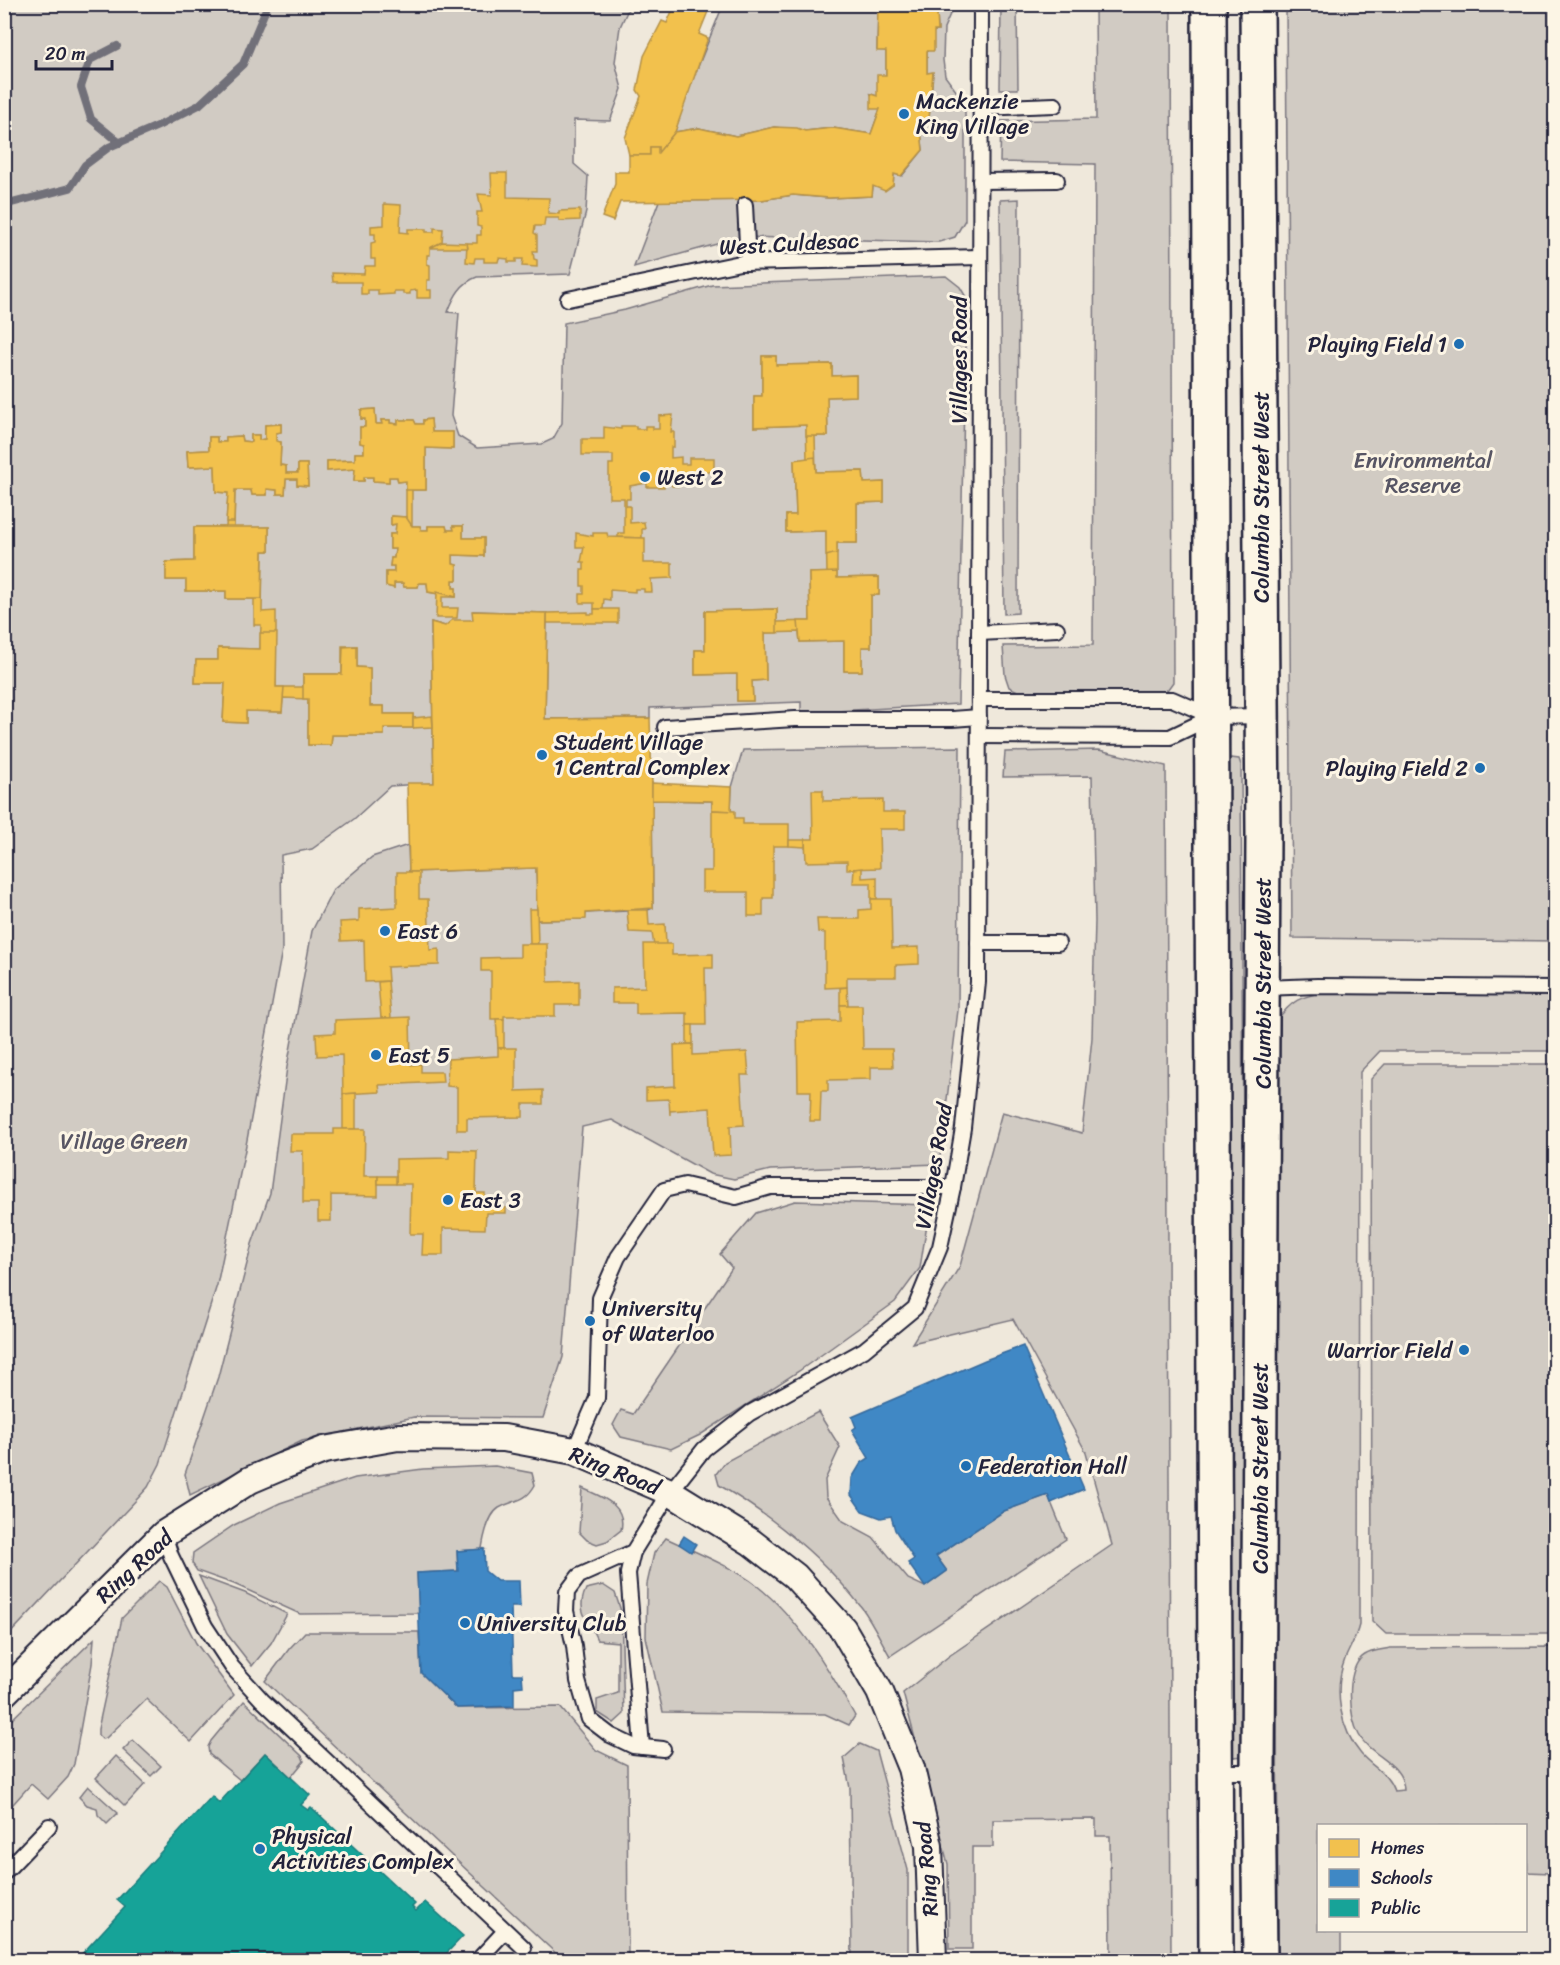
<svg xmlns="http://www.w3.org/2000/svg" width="1560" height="1965" font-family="Sriracha,sans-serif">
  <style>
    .green { fill: #d1cbc3; stroke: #7a767f; stroke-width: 1.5 }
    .homes { fill: #f2c14e; stroke: #b49148; stroke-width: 1.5 }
    .schools { fill: #3f88c5; stroke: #36699c; stroke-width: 1.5 }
    .public { fill: #17a398; stroke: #1a7c7c; stroke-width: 1.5 }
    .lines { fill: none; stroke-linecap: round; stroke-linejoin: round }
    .stream { stroke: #716f79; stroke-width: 8 }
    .lane-casing { stroke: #22223b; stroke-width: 18 }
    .street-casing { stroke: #22223b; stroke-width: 30 }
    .secondary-casing { stroke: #22223b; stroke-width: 38 }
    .lane { stroke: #fcf5e5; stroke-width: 14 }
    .street { stroke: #fcf5e5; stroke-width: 26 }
    .secondary { stroke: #fcf5e5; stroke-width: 33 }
    .poi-dot { fill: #1f6fb2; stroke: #fcf5e5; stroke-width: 2 }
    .labels { text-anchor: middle; stroke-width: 6; stroke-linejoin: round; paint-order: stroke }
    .poi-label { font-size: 22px; fill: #22223b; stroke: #fcf5e5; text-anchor: start }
    .street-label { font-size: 22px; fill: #22223b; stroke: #fcf5e5 }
    .park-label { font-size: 22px; fill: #575564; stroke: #fcf5e5 }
  </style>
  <rect width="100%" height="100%" fill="#efe8db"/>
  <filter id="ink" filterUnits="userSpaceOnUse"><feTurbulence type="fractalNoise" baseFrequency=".0167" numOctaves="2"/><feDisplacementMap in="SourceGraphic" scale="12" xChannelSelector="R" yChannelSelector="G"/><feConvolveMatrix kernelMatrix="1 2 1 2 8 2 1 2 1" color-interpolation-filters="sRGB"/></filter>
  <g filter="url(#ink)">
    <g class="green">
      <path d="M4,5H630L620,27L615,62L622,89L610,121L574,120V164L588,176L586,212L570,274L477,277C461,283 454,296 448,312L459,313L451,416L458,436L477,448L542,444L553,439L562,423L564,323L625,310L712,285L946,276L960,287L966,297L958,704L801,713V702L650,708V718L545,719L547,613L473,611V620L445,626L431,622L434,783L390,786L354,819L312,849L281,855L282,950L247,1140L217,1285L160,1464L148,1487L139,1497L5,1639Z"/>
      <path d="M723,5H878L877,50L886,51V75L877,96L871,94L880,109L871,134L833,128L805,131L774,127L736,136L699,128L675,132L683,104Z"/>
      <path d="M933,5H954L944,28L943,60L945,76L965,103V220L955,237L939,242L742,237L634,267L659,201L761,200L793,195L829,198L872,196L873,186L893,185L894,174L902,176L923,150L920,122L929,119L933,73H927V51L934,31H938L937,13H933Z"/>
      <path d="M1001,5H1017L1018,89H1000Z"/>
      <path d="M1095,5H1171L1173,682L1168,689L1162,693L1020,692L1009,687L1005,675L1003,646L1093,645L1095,164L1000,162L1001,121L1096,119Z"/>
      <path d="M1286,5H1555V941L1292,938Z"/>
      <path d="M1019,199L1018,613L1004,614L1000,200Z"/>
      <path d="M960,747L958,1010L939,1164L770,1170L734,1179L710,1174L612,1120L582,1127L563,1357L543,1418L414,1417L302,1441L190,1495L185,1474L218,1377L252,1244L270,1193L287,1067L312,931L333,890L372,857L408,845L409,872L536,868L538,920L585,919L586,913L648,910L653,908L652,800L712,801V810L731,811L732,787L743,750Z"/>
      <path d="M1099,750L1166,766L1171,1960H1111L1110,1836H1096V1819L993,1820V1847H972V1949H949L948,1864L903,1693L949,1656L1112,1545L1086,1452L1013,1319L912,1343L960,1266L1002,1112L1082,1133L1092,1038L1095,921L1092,776L1003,777L1005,752Z"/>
      <path d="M1231,758L1239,759L1241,765L1246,1748L1244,1756L1234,1757L1229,1751L1225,763Z"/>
      <path d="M1334,990L1555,992V1051H1380L1360,1072L1359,1625C1356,1638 1350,1647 1345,1659C1333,1690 1340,1729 1361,1754C1373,1768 1388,1773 1394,1791L1404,1790C1403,1762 1371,1757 1359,1735C1349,1716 1346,1676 1360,1659C1367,1651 1380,1650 1390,1648L1555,1647V1949H1550L1549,1873L1528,1872L1526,1826H1318V1930L1341,1931V1960H1278L1275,1023C1294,996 1303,997 1334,990Z"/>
      <path d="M1385,1064H1555V1634H1386L1372,1621L1371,1079Z"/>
      <path d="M795,1201L930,1205L920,1268L895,1302L799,1371L700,1435L671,1449L621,1437L613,1425L621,1410L633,1414L732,1268L720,1254L756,1213Z"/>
      <path d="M818,1412L840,1447L825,1480L826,1497L843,1521L873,1537L908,1579L925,1587L947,1571L936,1556L1004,1511L1048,1495L1066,1539L890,1656C881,1641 873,1623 862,1608C823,1557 774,1518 719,1485L716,1474L725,1462Z"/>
      <path d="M495,1466L532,1473L535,1485C525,1503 515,1499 499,1508C488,1515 484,1536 482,1548L484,1549L457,1551L458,1571L417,1573L419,1613L300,1614L234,1584L197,1571L192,1563L193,1553L234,1525L280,1503L355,1478L423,1469Z"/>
      <path d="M582,1488C601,1497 627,1504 621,1530L607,1541L597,1544L587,1540L579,1532Z"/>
      <path d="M666,1538C693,1551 733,1567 756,1585C799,1619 829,1669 855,1716L849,1725L825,1714L663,1712L646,1637L647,1584L654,1553Z"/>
      <path d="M199,1576L245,1593L287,1614L271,1643L252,1666L227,1634Z"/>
      <path d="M159,1581L167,1587L196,1643L234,1695L191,1742L146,1699L106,1738L102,1739L98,1735V1729L122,1618Z"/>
      <path d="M603,1585L615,1593L621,1611L624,1714L614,1723L597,1712V1700L618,1693V1642L597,1640C589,1620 575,1612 586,1589Z"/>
      <path d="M305,1632H419L421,1673L457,1708L560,1707L596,1750L627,1765L628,1960H563L265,1681L289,1649Z"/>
      <path d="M94,1639L92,1664L74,1764L68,1777L48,1799L31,1784L5,1813V1726Z"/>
      <path d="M244,1701L302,1756L304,1761L291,1777L265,1753L240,1780L209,1754L208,1747L211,1741Z"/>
      <path d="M133,1740L161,1766L151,1776L123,1750Z"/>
      <path d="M860,1744L876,1751L908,1870V1955L900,1960H852L850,1788L844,1758Z"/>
      <path d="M116,1756L145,1784L125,1806L96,1778Z"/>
      <path d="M88,1786L118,1813L107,1824L98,1815L97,1808L87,1805L79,1797Z"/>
    </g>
    <g class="homes">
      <path d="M675,4H711L699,34L708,38L675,132L658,153V147H650V155H629L625,138L641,96L637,90L644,56L662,21L667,23Z"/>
      <path d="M878,4H933V13L937,12L938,31H934V51H927V73L933,72L929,119L920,122L923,150L901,176L894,174L893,185L885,191L873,186L872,196L829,198L793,195L761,200L620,202L613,221L602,217L615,184V172H629V155H650V147H658V153L675,132L699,128L736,136L774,127L797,128L805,131L833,128L871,134L880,109H871V94L877,96V75H886V51H877Z"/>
      <path d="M491,173H507V197L549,198L548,213L559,214V211L580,210V220L559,221V218H545L544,226H535L534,233L537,235V251H533L534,259L537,260V267L522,266L523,259H516V262H508V259L499,258L498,262H484V258H475L474,263L466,262L467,243H477V235H481V227L477,226V212H482L478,194L492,195Z"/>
      <path d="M384,204L401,205L400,232L408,233V229H426V232H434V228L443,229L442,242L430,248V255H427V264L430,265V280H427V290H431V298H417V290L410,291V294H403V291H394V294L378,295V290H368V294H361V282H333L332,273L364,274L365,266H375V259H371V243L375,242V234H371V226L384,225Z"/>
      <path d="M442,242L467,243L468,248H430Z"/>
      <path d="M762,356H776V365L832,364V376L856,375V396L827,397L828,436H815L816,472L863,471L864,483L884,482V502L857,503V543H837V578L879,577V595H871V647H862V671H844V641L800,642L799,632L765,633L766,680L752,681L753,701H737V674L695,675V650H705V611L777,609V622L810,621L809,573H827L826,531L786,532V515H796L794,460H807L806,425L754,427V396H762Z"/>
      <path d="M762,356H776V365L832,364V376L856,375V396L827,397L828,436H806V425L754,427V396H762Z"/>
      <path d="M375,409L376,424H382L381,420H390V423L398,424V420H414L416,424H423V420L431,419L432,432H453V449L426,448V490H412V526H420L421,530H428V526H446L447,530H454L453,526H463V538H484V556L453,555V564L457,565V580H453V588H456V597L428,592L427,583H419L418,587H404L403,583H394V588L386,586V572H394V566H390L391,558H394L395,549H390V534H395L396,524L391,525V516L406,517V481L398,482L397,477H389V482L373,481V477H364V481H354L355,469L327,471V461L355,460V453H364V444L360,443V427H365V419H361V410Z"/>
      <path d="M375,409L376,424H382L381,420H390V423L398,424V420H414L416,424H423V420L431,419L432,432H453V449L426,448V490H406V481L398,482L397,477H389V482L373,481V477H364V481H354L355,469L327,471V461L355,460V453H364V444L360,443V427H365V419H361V410Z"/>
      <path d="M673,415L671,432H674V447H671V458L681,457V464H689V458H714V472H681V486H672L671,483H664V487H647V483L630,486V499H626V506H630V523L644,522L645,529H642V538L618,537V533H624V498H609V464H613V455H582V439H604V427L621,429V426H636V429H645V426H653V429H659V416Z"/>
      <path d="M281,424V432L276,433V441L281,442L280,465L286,466V473H298V464H307L308,486L297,485V479H286L285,494H277V490L267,489V495H252L251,490H235L234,528L269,527V551H263L262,612L276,611V687H303V674H342V646H357V667L370,668V706H384V714H413V728H384V735H332L331,745H308V699L283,698L282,712L246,711V723L223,722L225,683H195L196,660H218V648L260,649L261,625H254V599H226V591H186V580H166V562L194,561V527H226L228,493L216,492L215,466L188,467L187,451L209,450V437H217V442H226V437L241,436L242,441L251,442V435H259V440L265,439V425Z"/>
      <path d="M281,424V432L276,433V441L281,442L280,465L286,466V473H298V464H307L308,486L297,485V479H286L285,494H277V490L267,489V495H252L251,490H235L234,522H226L228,493L216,492L215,466L188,467L187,451L209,450V437H217V442H226V437L241,436L242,441L251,442V435H259V440L265,439V425Z"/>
      <path d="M815,457L816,472L863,471L864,483L884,482V502L857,503V543H837V553L826,556V531L786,532V515H796L794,460Z"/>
      <path d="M391,516L406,517L412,526H420L421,530H428V526H446L447,530H454L453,526H463V538H484V556L453,555V564L457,565V580H453V588H456V597L428,592L427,583H419L418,587H404L403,583H394V588L386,586V572H394V566H390L391,558H394L395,549H390V534H395L396,524L391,525Z"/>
      <path d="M194,527H269V551H263L262,599H226V591H186V580H166V562L194,561Z"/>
      <path d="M576,533L593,536V533H607L608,537L645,538V554H643V563H672V578L651,579L652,592H644V589H635V592L610,590V600L604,599L603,609H594V603H580V594H584V586H581V570H584V562H581L584,547H576Z"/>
      <path d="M837,572V578L879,577V595H871V647H862V671H844V641L800,642L798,621H810L809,573Z"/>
      <path d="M437,592L456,597H442V608H458L457,618H436Z"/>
      <path d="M594,609H618V623H547V613L588,612V614H594Z"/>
      <path d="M777,609V633H765L766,680L752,681L753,701H737V674L695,675V650H705V611Z"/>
      <path d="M472,611L547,613L545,719L650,718L652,783L653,908L586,913V919L537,920L536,868L409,872L407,783H434L431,622L445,626L452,620H473Z"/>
      <path d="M260,633H277L276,687H284L282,712L246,711V723L223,722L225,683H195L196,660H218V648L260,649Z"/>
      <path d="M357,646V667L370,668V706H384V714H413V728H384V735H332L331,745H308V699H303V674H342L343,647Z"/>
      <path d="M432,716L433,727L413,728V718Z"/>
      <path d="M652,783L732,787L731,811L712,810V801L652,800Z"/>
      <path d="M812,790H823V801L883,800V812H905V829H879L880,868L847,869V861L806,862L805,839H813Z"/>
      <path d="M712,810L735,811V818H743V824H789V846H773V898H763V916H748V892H702V871H712Z"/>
      <path d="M789,840H805V847L789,846Z"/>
      <path d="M862,868V878L877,877V899H871V883H853L854,869Z"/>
      <path d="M397,872H419V899H428L430,950L439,949V965L387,967L388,981L365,982L364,940L341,941L340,922L359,921V909L397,907Z"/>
      <path d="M871,899H891L892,948L919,947V964L896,965V977H847V987L825,988V933L818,932L817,919H859V910L871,909Z"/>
      <path d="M529,909H537L538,944H530Z"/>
      <path d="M627,910H648L649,925L665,924L666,945L654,946L652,933L629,932Z"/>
      <path d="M520,944H547L548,982L579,981V1005H555V1016H504V1019H491V971H481V958L520,957Z"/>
      <path d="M644,944H672V955L713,954V968H705L706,1025H687V1013L636,1014V1003H612V988L645,987Z"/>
      <path d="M388,981L391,1018H381L378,982Z"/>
      <path d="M847,987L848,1005H840V988Z"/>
      <path d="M840,1005H862L863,1049H892L893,1067H871V1079L828,1080V1091H821L820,1121H810L811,1091H798L797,1022L840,1021Z"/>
      <path d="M410,1017L411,1065L421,1064V1072H442L443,1082L379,1085L380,1092L343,1094L342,1055L317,1056L316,1034L335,1033V1020Z"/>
      <path d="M496,1019H504V1048H498Z"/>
      <rect x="687" y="1025" width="6" height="19"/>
      <path d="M693,1044V1055L747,1052L749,1075H741L744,1125L730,1126L731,1155L713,1156L710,1108L670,1111V1115L669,1099L646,1100V1088L675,1086L674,1045Z"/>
      <path d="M498,1048H516V1091L543,1090V1104H523V1117L467,1118V1130H457V1087L447,1086L448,1059L498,1056Z"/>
      <path d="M356,1093V1129H343V1094Z"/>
      <path d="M334,1129H365L364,1176H378V1196L331,1195V1221H318V1203H303V1151H290L291,1134H334Z"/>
      <path d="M449,1150L477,1151L476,1193H485V1207L506,1208V1213H486L485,1229L443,1228V1255H422L423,1234H410L411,1184H396V1159L449,1158Z"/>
      <rect x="378" y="1176" width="18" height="8"/>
    </g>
    <g class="schools">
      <path d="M1023,1346L1084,1489L1051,1503L1048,1495L1004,1511L936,1556L947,1571L925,1587L908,1563L914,1559L895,1530L891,1516L881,1518L862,1511L851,1495L852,1478L861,1463L869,1458L852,1430L856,1427L852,1417L985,1360Z"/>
      <path d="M684,1536L696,1544L691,1552L679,1544Z"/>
      <path d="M484,1549L485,1571L497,1581H519L520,1607H511L513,1674H522L523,1686L514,1687V1706L457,1708L421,1673L417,1573L458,1571L457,1551Z"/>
    </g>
    <path class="public" d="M265,1753L310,1795L301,1805L308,1810L311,1807L415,1904L412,1907L416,1911L425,1902L463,1936L440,1960H84L80,1956L125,1907L117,1900L212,1796L219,1803Z"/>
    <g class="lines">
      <g class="stream">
        <path d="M117,46L90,60L81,87L91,119L120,143"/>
        <path d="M4,205L70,188L85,165L109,147L160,125L199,105L243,64L268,4"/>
      </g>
      <g class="lane-casing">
        <g id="lane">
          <path d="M980,108L1055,105"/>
          <path d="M980,181L1057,180"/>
          <path d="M745,205L748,263"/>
          <path d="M568,299L740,263L980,257"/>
          <path d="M979,633L1057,629"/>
          <path d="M979,699H1172L1211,716"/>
          <path d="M665,727L795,719H952L979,717"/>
          <path d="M979,736L1170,737L1212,717L1262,716"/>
          <path d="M978,943H1058"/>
          <path d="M1263,988L1317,986L1556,988"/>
          <path d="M574,1451L597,1398L600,1298L618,1257L664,1190L685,1185L736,1197L770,1187H953"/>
          <path d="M164,1534L171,1556L205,1626L232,1667L262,1700L524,1948"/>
          <path d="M633,1552L628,1573L642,1747"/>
          <path d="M663,1749L633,1746L610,1735L589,1719L578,1681L574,1646L566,1611L567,1592L579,1576L633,1552L670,1492L704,1449L750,1413L864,1350L915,1308L940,1247L953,1187L963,1128L978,982L981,4"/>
          <path d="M1215,1772H1258"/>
          <path d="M4,1873L49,1826"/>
          <path d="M478,1960L505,1931"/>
        </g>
      </g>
      <g class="street-casing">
        <path id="street" d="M4,1693L164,1534L250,1480L283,1466L324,1450L398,1437L504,1438L574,1451L670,1492L751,1542L795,1576L843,1629L880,1692L911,1768L929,1846L933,1960"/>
      </g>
      <g class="secondary-casing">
        <g id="secondary">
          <path d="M1209,4L1216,1960"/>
          <path d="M1257,4L1263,835L1258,1772L1260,1960"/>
        </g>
      </g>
      <use href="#lane" class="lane"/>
      <use href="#street" class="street"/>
      <use href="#secondary" class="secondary"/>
    </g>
  </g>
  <g class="poi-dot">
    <circle cx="904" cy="114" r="6"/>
    <circle cx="1459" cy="344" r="6"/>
    <circle cx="645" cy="477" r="6"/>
    <circle cx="542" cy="755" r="6"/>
    <circle cx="1480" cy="768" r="6"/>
    <circle cx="385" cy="931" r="6"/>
    <circle cx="376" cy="1055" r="6"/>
    <circle cx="448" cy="1200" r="6"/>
    <circle cx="590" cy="1321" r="6"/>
    <circle cx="1464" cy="1350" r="6"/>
    <circle cx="966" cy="1466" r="6"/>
    <circle cx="465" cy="1623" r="6"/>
    <circle cx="260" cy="1849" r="6"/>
  </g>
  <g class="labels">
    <g class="poi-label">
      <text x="916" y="109">Mackenzie<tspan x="916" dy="25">King Village</tspan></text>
      <text x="1447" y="352" text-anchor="end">Playing Field 1</text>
      <text x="657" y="485">West 2</text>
      <text x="554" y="750">Student Village<tspan x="554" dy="25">1 Central Complex</tspan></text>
      <text x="1468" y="776" text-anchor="end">Playing Field 2</text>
      <text x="397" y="939">East 6</text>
      <text x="388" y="1063">East 5</text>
      <text x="460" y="1208">East 3</text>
      <text x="602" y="1316">University<tspan x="602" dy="25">of Waterloo</tspan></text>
      <text x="1452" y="1358" text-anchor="end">Warrior Field</text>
      <text x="978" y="1474">Federation Hall</text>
      <text x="477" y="1631">University Club</text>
      <text x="272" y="1844">Physical<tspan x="272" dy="25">Activities Complex</tspan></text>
    </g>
    <g class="street-label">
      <text transform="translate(789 243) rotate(-3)" y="8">West Culdesac</text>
      <text transform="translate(959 360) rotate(-90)" y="8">Villages Road</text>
      <text transform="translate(1261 497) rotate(-90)" y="8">Columbia Street West</text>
      <text transform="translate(1263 983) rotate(-90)" y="8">Columbia Street West</text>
      <text transform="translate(933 1166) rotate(-80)" y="8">Villages Road</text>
      <text transform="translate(1260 1468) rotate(-90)" y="8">Columbia Street West</text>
      <text transform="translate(615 1470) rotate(22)" y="8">Ring Road</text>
      <text transform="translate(134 1566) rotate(-43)" y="8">Ring Road</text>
      <text transform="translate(926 1869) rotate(-95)" y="8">Ring Road</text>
    </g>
    <g class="park-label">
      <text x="1423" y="468">Environmental<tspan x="1423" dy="25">Reserve</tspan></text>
      <text x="124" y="1149">Village Green</text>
    </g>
  </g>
  <rect width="1560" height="1965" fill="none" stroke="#fcf5e5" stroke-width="24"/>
  <rect x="12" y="12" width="1536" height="1941" fill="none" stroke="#22223b" stroke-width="2" filter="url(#ink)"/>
  <rect x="1317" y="1824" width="210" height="108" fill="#fcf5e5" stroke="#a5a1a1" stroke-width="1.5"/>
  <rect x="1329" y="1839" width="30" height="18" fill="#f2c14e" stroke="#a5a1a1" stroke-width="1.5"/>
  <text x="1371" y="1854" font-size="18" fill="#22223b">Homes</text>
  <rect x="1329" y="1869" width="30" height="18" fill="#3f88c5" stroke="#a5a1a1" stroke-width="1.5"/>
  <text x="1371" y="1884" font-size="18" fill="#22223b">Schools</text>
  <rect x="1329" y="1899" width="30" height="18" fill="#17a398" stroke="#a5a1a1" stroke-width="1.5"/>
  <text x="1371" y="1914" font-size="18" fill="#22223b">Public</text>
  <path d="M36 60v9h76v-9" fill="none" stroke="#22223b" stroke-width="3"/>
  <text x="45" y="60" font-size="18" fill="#22223b" stroke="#fcf5e5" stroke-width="4.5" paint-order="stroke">20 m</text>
</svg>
